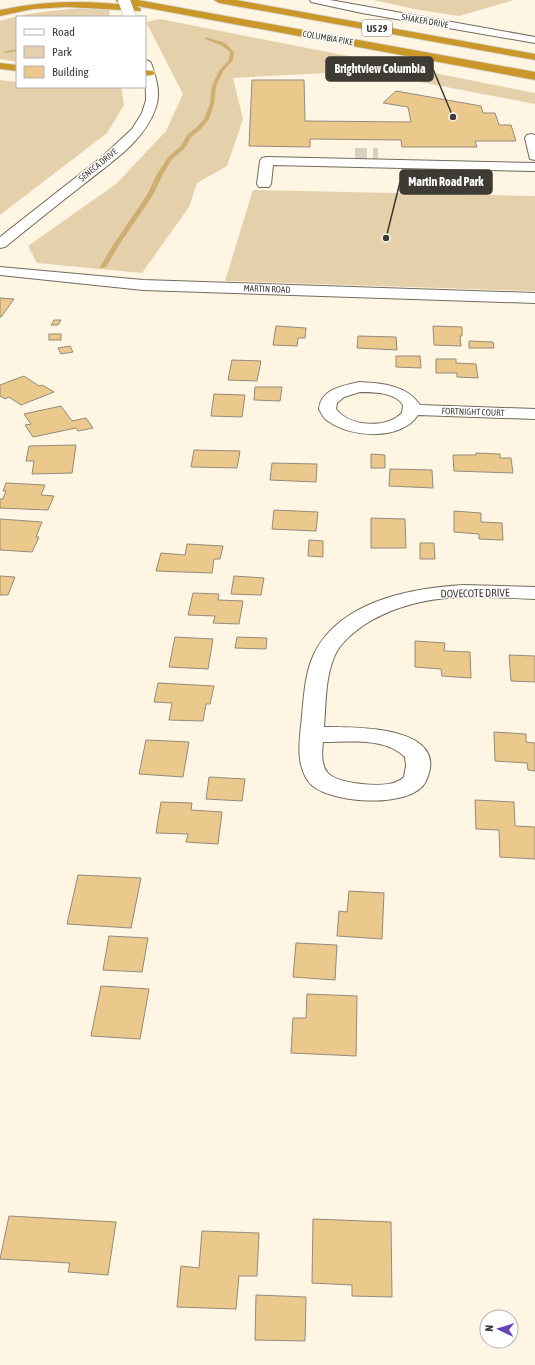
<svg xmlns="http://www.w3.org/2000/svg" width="535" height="1365" font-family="'Asap Condensed',sans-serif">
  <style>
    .green { fill: #e4d0ab }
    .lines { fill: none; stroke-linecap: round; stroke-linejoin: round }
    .stream { fill: #cead71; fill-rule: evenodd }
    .building { fill: #ebc98d; stroke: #948b7b }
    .minor-tunnel { stroke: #d8d0c0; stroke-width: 12; stroke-dasharray: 12 6; stroke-linecap: butt }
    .minor-casing { stroke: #736b5c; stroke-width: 2 }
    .highway-casing { stroke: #dcdcda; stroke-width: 2 }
    .minor { fill: #fff; fill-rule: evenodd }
    .highway { fill: #ca982a; fill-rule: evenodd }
    .minor-bridge-casing { stroke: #736b5c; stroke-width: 12; stroke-linecap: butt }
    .minor-bridge { stroke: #fff; stroke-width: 12 }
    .labels { text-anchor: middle; stroke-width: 3; stroke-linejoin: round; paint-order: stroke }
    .far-street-label { font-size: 9px; fill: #3e3b34; stroke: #fff }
    .shield { fill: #fff; stroke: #787671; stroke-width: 1 }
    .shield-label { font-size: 10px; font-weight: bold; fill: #3e3b34 }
    .street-label { font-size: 11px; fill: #3e3b34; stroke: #fff }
    .leader { fill: none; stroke: #3e3b34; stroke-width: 1.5 }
    .callout-dot { fill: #3e3b34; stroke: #fff; stroke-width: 1.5 }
    .callout { fill: #3e3b34; stroke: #3e3b34; stroke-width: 1.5 }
    .callout-label { font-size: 12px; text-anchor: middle; font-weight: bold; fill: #fff }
  </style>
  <rect width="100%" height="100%" fill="#fef5e3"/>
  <g class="green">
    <path d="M374,0H514L459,16L414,9Z"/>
    <path d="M99,8L109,10L110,17H17V62L0,59V21C33,11 65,9 99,8Z"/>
    <path d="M160,19L535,93V104L363,71L233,78L243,119L227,166L197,183L189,207L142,273L37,263L28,246L116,184L166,131L183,94L146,22Z"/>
    <path d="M0,80L17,82V87H121L124,105L107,133L0,215Z"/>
    <path d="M253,190L535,196V291L225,281Z"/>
  </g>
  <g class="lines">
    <g class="stream">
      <path d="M205,37L225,43L234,52L233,60L223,71L216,86L214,104L209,119L201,129L191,137L185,148L172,159L163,174L153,195L119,245L106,267L101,268L100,267L113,245L147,195L157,174L168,157L181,146L187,135L197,127L204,119L210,104L212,86L219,71L229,60L230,52L221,45L205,39Z"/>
      <path d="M17,49V51L5,53L3,52Z"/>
    </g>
  </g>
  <g class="building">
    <path d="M252,80H304L305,121L411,122L408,107L383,103L396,91L481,106L483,113H495L499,125H511L516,141H475L477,147H402L401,140L310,139V147L249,146Z"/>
    <path d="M0,298L14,299L1,317H0Z"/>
    <path d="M54,320H61L58,325H51Z"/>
    <path d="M276,326L306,328L305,338H298L297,346L273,345Z"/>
    <path d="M433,326L462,327V336H460L461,346L434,345Z"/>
    <rect x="49" y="334" width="12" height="6"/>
    <path d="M358,336L396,337L397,350L357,348Z"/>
    <path d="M469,341L493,342L494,348H469Z"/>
    <path d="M70,346L73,352L61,354L58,348Z"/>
    <path d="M396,356H420L421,368L396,367Z"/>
    <path d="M436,359H456V363L476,364L478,378L457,377V373H436Z"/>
    <path d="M232,360L261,361L257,381L228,380Z"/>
    <path d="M24,376L39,386L42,385L54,392L21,405L9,397L5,399L0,396V385Z"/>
    <path d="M255,387H282L280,401L254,400Z"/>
    <path d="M214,394L245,395L242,417L211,416Z"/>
    <path d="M61,406L72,421L86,418L93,428L78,431L76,428L33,437L25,425L31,424L24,414Z"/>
    <path d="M76,445L72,473L32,474L34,461H26L29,446Z"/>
    <path d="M194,450L240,451L237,468L191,467Z"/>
    <path d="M476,453L500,454V458H511L513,473L454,471L453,455H476Z"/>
    <path d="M371,454L385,455V468H371Z"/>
    <path d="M272,463L317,464L316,482L270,480Z"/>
    <path d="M390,469L432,470L433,488L389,486Z"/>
    <path d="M6,483L45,485L41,495L54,496L48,510L0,508V499H3L6,491H3Z"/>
    <path d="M274,510L318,512L316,531L272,529Z"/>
    <path d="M454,511L481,513V522L502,523L503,540L479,539V534L454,532Z"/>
    <path d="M371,518L405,519L406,548H371Z"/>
    <path d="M0,519L42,522L36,537H39L32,552L0,550Z"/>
    <path d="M309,540L323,541V557L308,556Z"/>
    <path d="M420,543H434L435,559H420Z"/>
    <path d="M187,544L223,546L220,559H214L212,573L156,571L161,553L185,555Z"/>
    <path d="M0,576L15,577L8,595H0Z"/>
    <path d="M234,576L264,578L261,595L231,594Z"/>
    <path d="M193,593L219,594L218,600L243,601L239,624L213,623L215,616L188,615Z"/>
    <path d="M175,637L213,639L208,669L169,667Z"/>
    <path d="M237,637L267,638L266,649L235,648Z"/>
    <path d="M415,641L445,643L444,651L470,652L471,678L442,676L441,669L415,667Z"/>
    <path d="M509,655L535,656V682L511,681Z"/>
    <path d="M158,683L214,686L210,704H206L203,721L169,720L172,703L154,702Z"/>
    <path d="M494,732L526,734V742L535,743V771L528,770L527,763L495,761Z"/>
    <path d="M146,740L189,742L183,777L139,774Z"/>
    <path d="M209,777L245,779L242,801L206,799Z"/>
    <path d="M475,800L514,802L515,826L535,827V859L500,857L499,830L476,829Z"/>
    <path d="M161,802L192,803L191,810L222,812L218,844L186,842L188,834L156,833Z"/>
    <path d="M78,875L141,878L131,928L67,924Z"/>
    <path d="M349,891L384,893L382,939L337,936L339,911L347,912Z"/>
    <path d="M109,936L148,938L142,972L103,970Z"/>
    <path d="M296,943L337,945L335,980L293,977Z"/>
    <path d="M101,986L149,989L140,1039L91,1036Z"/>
    <path d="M307,994L357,996L356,1056L291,1053L293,1018H306Z"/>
    <path d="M9,1216L116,1222L108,1275L68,1272L70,1263L0,1259Z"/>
    <path d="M313,1219L391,1222L392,1297L352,1296V1285L312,1283Z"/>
    <path d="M202,1231L259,1233L257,1276H239L236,1309L177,1307L181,1266L199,1268Z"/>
    <path d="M256,1295L306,1297L305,1341L255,1340Z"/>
  </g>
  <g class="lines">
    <path class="minor-tunnel" d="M355,154H378"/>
    <g class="minor-casing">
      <g id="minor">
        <path d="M310,0H330L535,37V43L362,13L311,2Z"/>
        <path d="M145,60L149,61L151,63C156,78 161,92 156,107C145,141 110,163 84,184C57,205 31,226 5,247L0,248V237L103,156L132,129L142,113L146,100Z"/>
        <path d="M531,134L535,135V160L530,159L525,138L527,135Z"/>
        <path d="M267,157L535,163V171L273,165L271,184L269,187H259L257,184L260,161L262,158Z"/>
        <path d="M0,267L143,280L535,293V303L143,290L0,275Z"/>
        <path d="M359,382C381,383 407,385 420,405L535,409V419L418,415C401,441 351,438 328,421C324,419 321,413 319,409C321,389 342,386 359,382ZM360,392C373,392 395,392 403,405L402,413C386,429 350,427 336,409L337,403L344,397Z"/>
        <path d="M464,585L535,587V599C474,596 418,591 364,625C353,633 341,642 335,655C325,677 326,703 324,727C353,727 452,725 426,781C413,810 323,804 308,781C295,762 300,738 302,716C304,695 305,673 314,654C340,601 411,588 464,585ZM323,742C349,742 385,737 405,757L406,766L404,777C402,779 399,781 396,782C383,788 336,784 327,772C321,765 322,750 323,742Z"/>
      </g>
    </g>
    <g class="highway-casing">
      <g id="highway">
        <path d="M116,0H138L535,72V80L137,6L141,9L140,11L67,7L33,9L0,16V10C45,0 89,0 135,6L117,2Z"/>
        <path d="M214,0H236L535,54V60L219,3Z"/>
        <path d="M0,63L17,65V71L0,69Z"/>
        <path d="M145,70L153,71L155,73L153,75L145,76Z"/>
      </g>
    </g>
    <use href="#minor" class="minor"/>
    <use href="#highway" class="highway"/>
    <g class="minor-bridge-casing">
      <path id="minor-bridge" d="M124,0L130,17"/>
    </g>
    <use href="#minor-bridge" class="minor-bridge"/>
  </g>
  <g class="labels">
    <g class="far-street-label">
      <text transform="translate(425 21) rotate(10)" y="3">SHAKER DRIVE</text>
      <text transform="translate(328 38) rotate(10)" y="3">COLUMBIA PIKE</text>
      <text transform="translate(98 165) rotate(-39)" y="3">SENECA DRIVE</text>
      <text transform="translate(267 289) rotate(2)" y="3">MARTIN ROAD</text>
      <text transform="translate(473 412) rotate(2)" y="3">FORTNIGHT COURT</text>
    </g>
    <rect class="shield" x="362" y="20" width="30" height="16" rx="3"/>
    <g class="shield-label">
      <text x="377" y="32">US 29</text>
    </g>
    <g class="street-label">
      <text transform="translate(475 593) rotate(-1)" y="4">DOVECOTE DRIVE</text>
    </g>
  </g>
  <path class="leader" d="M453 117L433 69M386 238L400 182"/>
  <g class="callout-dot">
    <circle cx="453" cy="117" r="4"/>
    <circle cx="386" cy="238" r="4"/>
  </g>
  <g class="callout">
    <rect x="326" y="57" width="107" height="24" rx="4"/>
    <rect x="400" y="170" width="92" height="24" rx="4"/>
  </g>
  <g class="callout-label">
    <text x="380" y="73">Brightview Columbia</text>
    <text x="446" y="186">Martin Road Park</text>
  </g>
  <rect x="16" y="16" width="130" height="72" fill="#ffffff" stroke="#b2b1ae"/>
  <rect x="24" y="29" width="20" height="6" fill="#ffffff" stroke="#b2b1ae"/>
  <text x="52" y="36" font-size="12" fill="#3e3b34">Road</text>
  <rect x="24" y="46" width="20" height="12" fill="#e4d0ab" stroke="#b2b1ae"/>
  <text x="52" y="56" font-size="12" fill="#3e3b34">Park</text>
  <rect x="24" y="66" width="20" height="12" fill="#ebc98d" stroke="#b2b1ae"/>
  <text x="52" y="76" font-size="12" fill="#3e3b34">Building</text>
  <g transform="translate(499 1329) rotate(274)"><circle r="19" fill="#ffffff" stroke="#b2b1ae"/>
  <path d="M0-3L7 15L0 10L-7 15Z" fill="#6642bb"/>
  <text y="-6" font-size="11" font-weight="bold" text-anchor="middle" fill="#3e3b34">N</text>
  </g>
</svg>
